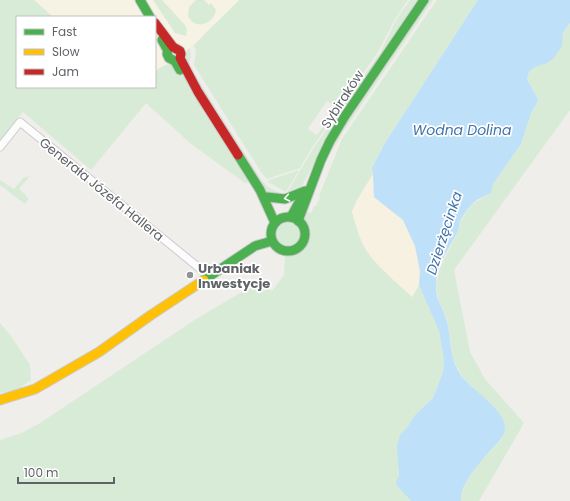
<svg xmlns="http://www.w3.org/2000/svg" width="570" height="501" font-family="Poppins,sans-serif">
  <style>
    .commercial { fill: #f7f3e4 }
    .green { fill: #d8ebd6 }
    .sand { fill: #f6f1e1 }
    .water { fill: #bfe0f9 }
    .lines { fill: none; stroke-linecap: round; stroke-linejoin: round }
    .street-casing { stroke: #cbcccc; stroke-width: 9 }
    .fast-casing { stroke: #cacacb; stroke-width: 11 }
    .slow-casing { stroke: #cacacb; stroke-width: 11 }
    .jam-casing { stroke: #cacacb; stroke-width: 11 }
    .street { stroke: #fdfcfc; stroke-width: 7 }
    .fast { stroke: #4caf50; stroke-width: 9 }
    .slow { stroke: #ffc107; stroke-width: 9 }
    .jam { stroke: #c62828; stroke-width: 9 }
    .oneway { stroke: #f6fbf6 }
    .poi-dot { fill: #919496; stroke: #fff; stroke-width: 1.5 }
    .labels { text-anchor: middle; stroke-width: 3.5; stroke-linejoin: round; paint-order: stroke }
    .street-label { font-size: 13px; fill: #5f6368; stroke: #fff }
    .poi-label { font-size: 13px; font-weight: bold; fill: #5f6368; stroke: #fff; text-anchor: start }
    .water-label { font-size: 14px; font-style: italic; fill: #4174aa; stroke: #fff }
  </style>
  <rect width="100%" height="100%" fill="#efeeea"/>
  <path class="commercial" d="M34,0H257L212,25L200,39L186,51L155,71V17H53Z"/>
  <g class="green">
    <path d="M0,0H34L53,17H17V87H155V71C162,67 168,62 176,66L192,89L251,182L245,183L190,143L146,103L91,170L23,112L0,140Z"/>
    <path d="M153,0H162L185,25L187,30L186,36L175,33Z"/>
    <path d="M196,0H204L209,5L211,3L216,10C214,24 195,31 188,16L189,7Z"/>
    <path d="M239,0H408L395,19L378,52L330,121L328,120L337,108L327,101L309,127L308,129L317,135L326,123L328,125L311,149L300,168L267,179L261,172L194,65L196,51L194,45Z"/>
    <path d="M410,0H420L335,124L332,122L380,53L396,20Z"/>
    <path d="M428,0H433L343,132L332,151L336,136Z"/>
    <path d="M437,0H478L385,143L372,168L373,174L357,200L352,212C356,225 359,238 366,250C378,268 396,282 412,297L419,285L439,331L444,360L443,372L433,398L414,416L409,425L400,435L398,487L411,501H0V440L22,433L40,423L196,319L259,282L272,291L284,275L285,254C298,254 308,245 307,232C306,222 301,222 305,211L311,213L314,206H316L320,197L319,196L342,139Z"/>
    <path d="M570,23V110L454,270L470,352L485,379L524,423L479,501H461C459,484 489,452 501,440L499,413L463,378L457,367L453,357L447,319L439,303L436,287L439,270L458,231L460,222L472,204L491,193L493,184L521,144L531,113L537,103L538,99L527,79L529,72L535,67L545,64L563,38V32Z"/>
    <path d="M189,48C193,54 188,61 190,67L262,181L268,187L283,195L270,194L265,190L184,62L185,54Z"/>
    <path d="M329,126L332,129L302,186L298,190L289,196L288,191L313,149Z"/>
    <path d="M299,170L286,192L268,182L269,180Z"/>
    <path d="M30,176L19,189L26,195V197L29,198L25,204L0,185V180L14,189L23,178Z"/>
    <circle cx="288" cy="234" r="12"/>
    <path d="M0,323L11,336L30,365L31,380L17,390L0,393Z"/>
  </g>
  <path class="sand" d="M373,174L374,197L403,220L415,246L420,271L419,285L412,297C397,282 378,268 366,250C359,238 356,225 352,212L357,200Z"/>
  <path class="water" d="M478,0H570V23L563,32L562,46L553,59L545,64L535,67L529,72L527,79L538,99L537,103L531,113L521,144L493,184L491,193C485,196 477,199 472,204C468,208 463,216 460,221C459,225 459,229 457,233C448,250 436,266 436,286C435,301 446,312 448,326C451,344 451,363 463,378C473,390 506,411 505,428C504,439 495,445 489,452C479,464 459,486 461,501H411L398,487L396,483L399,475L397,446L400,435L409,425L414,416L433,398L443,372L444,360L439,331L419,285L420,271L415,246L403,220L374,197L373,174L372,168L385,143Z"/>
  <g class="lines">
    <g class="street-casing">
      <path id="street" d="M0,147L20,122L209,276"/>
    </g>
    <g class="fast-casing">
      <g id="fast">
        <path d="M140,0L150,17"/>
        <path d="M162,40L168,51L167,54L169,58L175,61L180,70"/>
        <path d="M238,155L260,190L275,223"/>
        <path d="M267,197L285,199L305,191"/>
        <path d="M291,217L303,195"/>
        <circle cx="288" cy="234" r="17"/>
        <path d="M298,221L321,160L330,141L345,116L424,0"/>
        <path d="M204,280L255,246L272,241"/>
      </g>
    </g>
    <g class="slow-casing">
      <path id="slow" d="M0,400L35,389L99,352L151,315L204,280"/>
    </g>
    <g class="jam-casing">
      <path id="jam" d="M155,23L173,47L180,51L181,54L180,58L198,92L238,155"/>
    </g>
    <use href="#street" class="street"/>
    <use href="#fast" class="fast"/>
    <use href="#slow" class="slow"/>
    <use href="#jam" class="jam"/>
  </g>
  <defs><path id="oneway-chevron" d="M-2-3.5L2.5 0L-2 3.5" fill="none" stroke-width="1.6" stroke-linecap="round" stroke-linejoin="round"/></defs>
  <use class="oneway" href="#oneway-chevron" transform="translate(287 198) rotate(169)"/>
  <circle class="poi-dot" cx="190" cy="275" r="4"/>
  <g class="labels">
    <g class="street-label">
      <text transform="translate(342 99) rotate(-57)" y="5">Sybiraków</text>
      <text transform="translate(102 189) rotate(39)" y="5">Generała Józefa Hallera</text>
    </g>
    <g class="poi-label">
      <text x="198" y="273">Urbaniak<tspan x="198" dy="15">Inwestycje</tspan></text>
    </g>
    <g class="water-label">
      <text x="462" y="135">Wodna Dolina</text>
      <text transform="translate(444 233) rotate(-72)" y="5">Dzierżęcinka</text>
    </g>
  </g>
  <rect x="16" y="16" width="140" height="72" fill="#ffffff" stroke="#bfc1c3"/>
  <rect x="24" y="29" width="20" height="6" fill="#4caf50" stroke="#bfc1c3"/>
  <text x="52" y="36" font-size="12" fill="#5f6368">Fast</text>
  <rect x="24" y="49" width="20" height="6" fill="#ffc107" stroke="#bfc1c3"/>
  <text x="52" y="56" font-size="12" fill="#5f6368">Slow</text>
  <rect x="24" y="69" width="20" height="6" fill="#c62828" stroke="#bfc1c3"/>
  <text x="52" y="76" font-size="12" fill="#5f6368">Jam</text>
  <path d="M18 477v6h96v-6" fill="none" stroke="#5f6368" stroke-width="2"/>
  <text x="24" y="477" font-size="12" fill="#5f6368" stroke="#ffffff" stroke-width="3" paint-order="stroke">100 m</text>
</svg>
